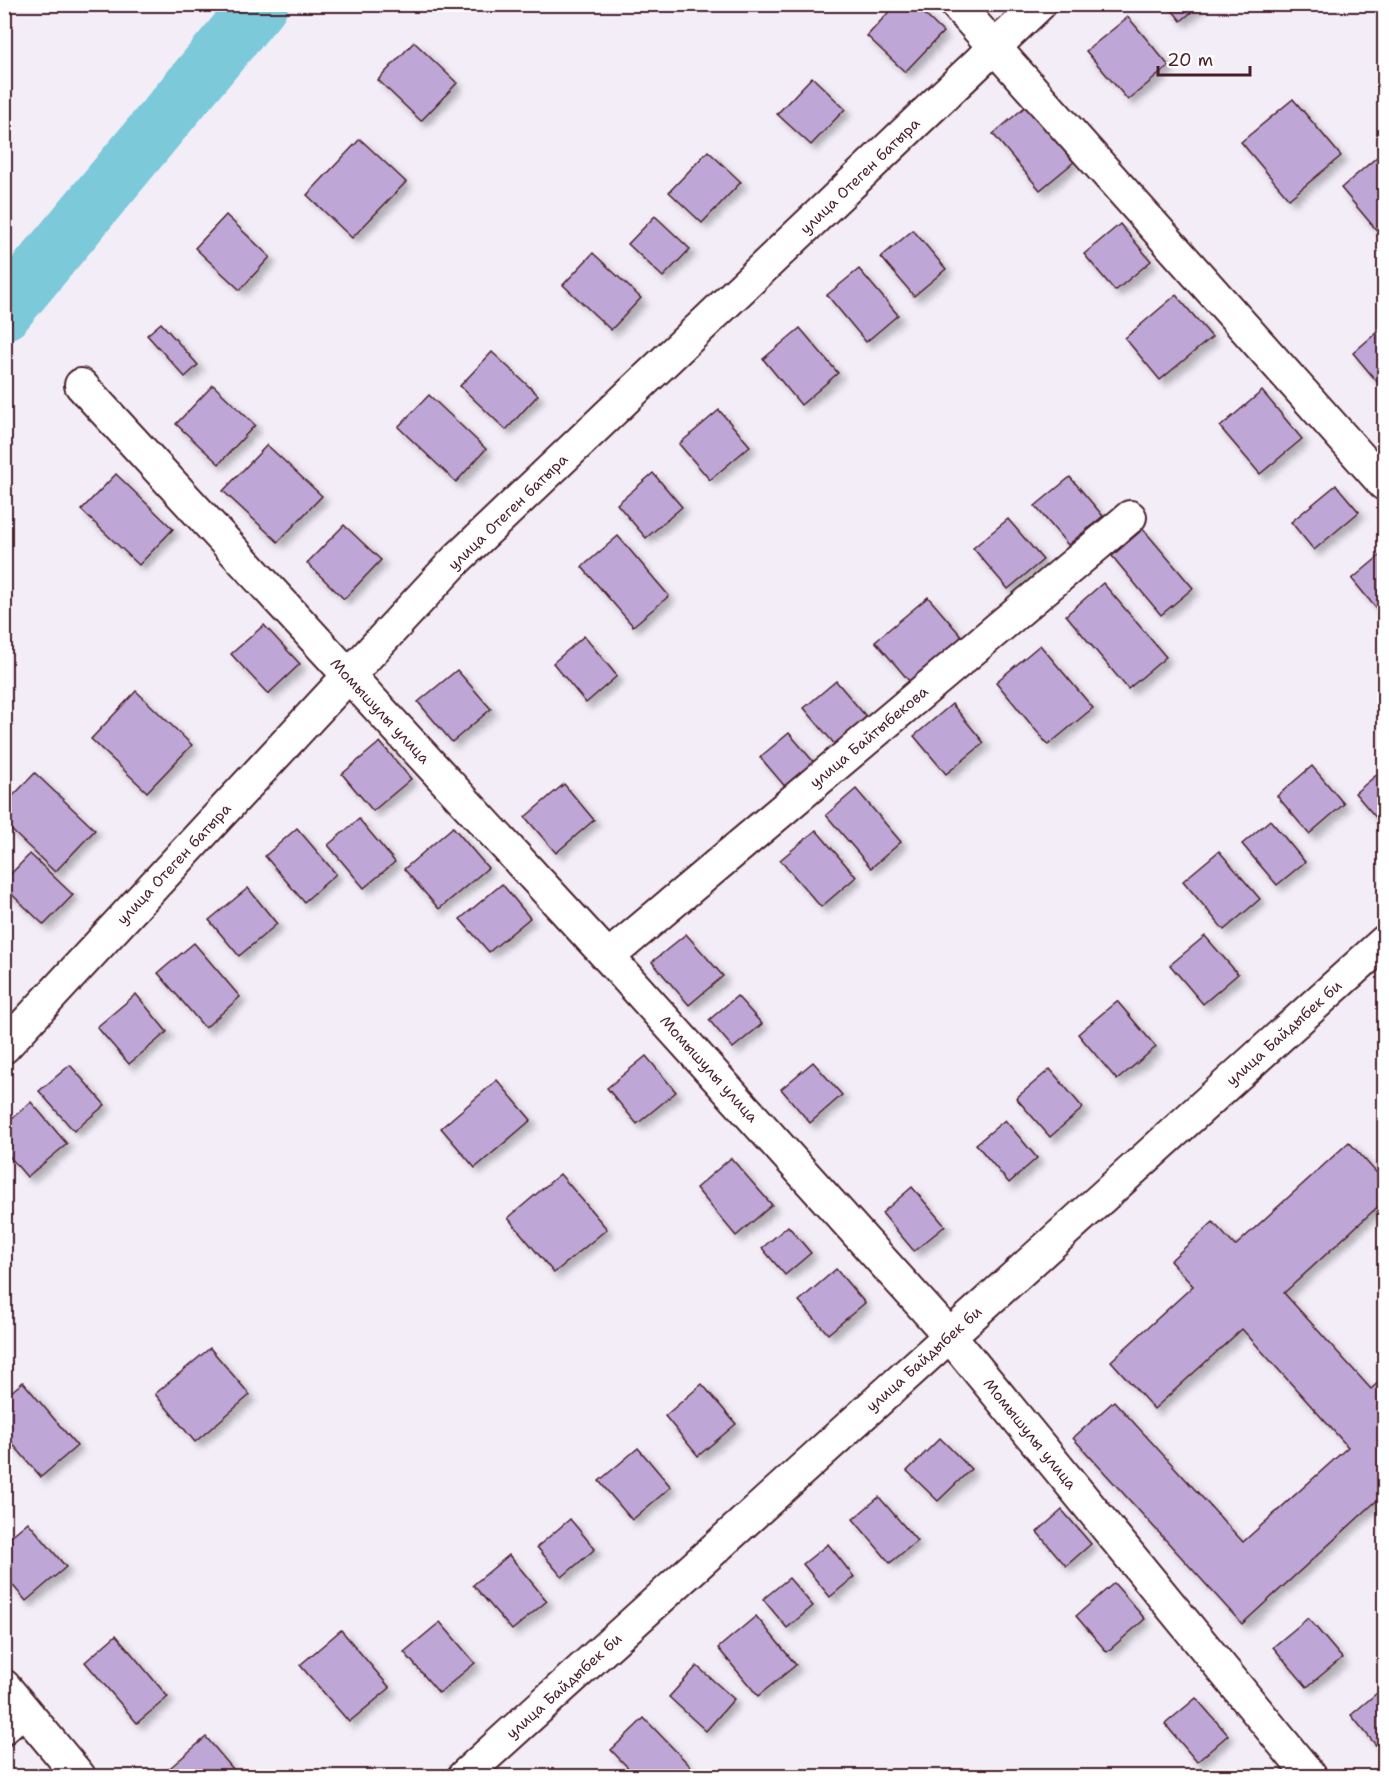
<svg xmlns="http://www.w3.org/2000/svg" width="1389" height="1781" font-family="'Shantell Sans',sans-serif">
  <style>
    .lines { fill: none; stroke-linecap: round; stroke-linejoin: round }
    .river { stroke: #7cc9da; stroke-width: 56 }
    .building { fill: #bea7d6; stroke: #4a1f2b; stroke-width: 1.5; filter: url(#shadow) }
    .lane-casing { stroke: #4a1f2b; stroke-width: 20 }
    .street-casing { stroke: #4a1f2b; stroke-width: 36 }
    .lane { stroke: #fff; stroke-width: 15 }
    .street { stroke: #fff; stroke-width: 32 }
    .labels { text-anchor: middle; stroke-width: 6; stroke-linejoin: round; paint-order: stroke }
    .street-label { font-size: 15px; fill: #4a1f2b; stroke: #fff }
  </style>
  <defs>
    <filter id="shadow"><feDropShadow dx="5.5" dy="5.5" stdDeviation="3" flood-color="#0004"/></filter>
  </defs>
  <rect width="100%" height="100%" fill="#f2edf7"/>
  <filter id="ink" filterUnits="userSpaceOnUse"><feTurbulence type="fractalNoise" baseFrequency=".0167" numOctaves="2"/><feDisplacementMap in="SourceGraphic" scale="12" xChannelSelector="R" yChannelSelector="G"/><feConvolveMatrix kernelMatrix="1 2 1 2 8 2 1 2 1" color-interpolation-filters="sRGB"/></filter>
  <g filter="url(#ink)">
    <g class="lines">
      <path class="river" d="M4,312L260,4"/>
    </g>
    <g class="building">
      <path d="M896,4H914L943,32L905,72L867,36Z"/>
      <path d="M1167,4H1201L1181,21Z"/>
      <path d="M1128,17L1169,66L1128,100L1086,51Z"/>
      <path d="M414,42L457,83L421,121L378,80Z"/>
      <path d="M812,77L845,109L811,145L777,114Z"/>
      <path d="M1293,99L1341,156L1289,199L1241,142Z"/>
      <path d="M1026,106L1074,162L1040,190L993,134Z"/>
      <path d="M360,139L406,182L352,238L307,195Z"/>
      <path d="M708,151L741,182L702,223L669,192Z"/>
      <path d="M1384,151V239L1341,188Z"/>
      <path d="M226,215L270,257L240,290L195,248Z"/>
      <path d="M655,216L690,249L663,277L628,244Z"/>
      <path d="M1120,224L1151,261L1115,291L1084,254Z"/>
      <path d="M913,230L946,269L914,296L881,257Z"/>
      <path d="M593,253L641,298L611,330L563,285Z"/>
      <path d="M859,269L898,315L866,342L827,295Z"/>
      <path d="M1176,295L1212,337L1160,380L1125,338Z"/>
      <path d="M161,323L198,365L185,377L147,335Z"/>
      <path d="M1384,326V390L1353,353Z"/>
      <path d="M800,328L838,373L801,405L763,359Z"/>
      <path d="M492,352L538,395L506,430L460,386Z"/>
      <path d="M213,385L255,425L219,464L176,424Z"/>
      <path d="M1262,391L1302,439L1260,474L1220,427Z"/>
      <path d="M429,395L486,449L456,482L398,427Z"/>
      <path d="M719,410L750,446L710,480L679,444Z"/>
      <path d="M267,445L322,496L278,542L223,491Z"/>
      <path d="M653,473L682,507L646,538L617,504Z"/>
      <path d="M116,474L173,529L139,565L81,510Z"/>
      <path d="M1070,477L1103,516L1068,545L1035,506Z"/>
      <path d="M1336,485L1359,512L1314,550L1291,522Z"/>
      <path d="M1008,519L1043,560L1008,589L973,548Z"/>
      <path d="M344,525L381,560L344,599L307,563Z"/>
      <path d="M1143,529L1193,588L1161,615L1112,556Z"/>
      <path d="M618,536L669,596L633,626L582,567Z"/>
      <path d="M1384,552V618L1352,579Z"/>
      <path d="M1103,583L1166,657L1128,689L1066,615Z"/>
      <path d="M928,597L963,638L910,682L875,641Z"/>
      <path d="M264,625L300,664L268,694L231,654Z"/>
      <path d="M584,636L617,676L586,703L553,663Z"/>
      <path d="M1040,645L1093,708L1048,745L996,682Z"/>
      <path d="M457,670L491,709L452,742L418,702Z"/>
      <path d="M836,681L869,720L837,747L804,708Z"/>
      <path d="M136,691L192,745L147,792L91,739Z"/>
      <path d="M952,704L984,743L946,774L914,736Z"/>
      <path d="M789,733L817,766L788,790L760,757Z"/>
      <path d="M380,742L411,779L373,811L342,774Z"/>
      <path d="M1312,766L1344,804L1309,834L1277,796Z"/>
      <path d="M1380,772L1384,776V827L1355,793Z"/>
      <path d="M35,773L95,830L55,872L4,823V805Z"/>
      <path d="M564,784L594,820L556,853L525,817Z"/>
      <path d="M856,789L901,842L871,868L826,815Z"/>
      <path d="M359,819L395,862L364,888L328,845Z"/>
      <path d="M1270,820L1305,862L1277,885L1242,844Z"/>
      <path d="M453,827L488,868L439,909L404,869Z"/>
      <path d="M297,828L336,874L304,902L265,856Z"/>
      <path d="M816,830L856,877L821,907L780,860Z"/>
      <path d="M1219,851L1260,899L1224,930L1183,881Z"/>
      <path d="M30,854L73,895L44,925L4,887V881Z"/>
      <path d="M502,884L530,918L489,952L460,919Z"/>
      <path d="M248,888L277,924L239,956L209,920Z"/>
      <path d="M686,934L723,976L689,1005L652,962Z"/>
      <path d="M1205,936L1238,974L1203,1004L1170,965Z"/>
      <path d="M194,943L240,997L205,1028L158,973Z"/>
      <path d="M136,994L167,1032L129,1064L97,1027Z"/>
      <path d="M737,996L762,1024L733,1048L709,1020Z"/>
      <path d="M1117,1001L1156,1047L1117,1080L1078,1034Z"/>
      <path d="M646,1056L676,1092L637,1124L607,1088Z"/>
      <path d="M813,1062L842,1095L810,1123L781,1089Z"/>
      <path d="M70,1065L105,1105L74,1131L39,1091Z"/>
      <path d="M1050,1069L1083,1108L1050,1137L1016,1098Z"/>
      <path d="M497,1080L531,1120L475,1168L441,1128Z"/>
      <path d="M31,1102L67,1144L27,1177L4,1150V1125Z"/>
      <path d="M1005,1120L1037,1158L1009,1183L976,1144Z"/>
      <path d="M1349,1142L1384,1181V1201L1284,1293L1371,1389L1384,1377V1494L1242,1624L1073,1438L1114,1401L1243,1542L1348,1447L1242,1329L1154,1409L1111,1361L1193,1286L1170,1261L1213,1222L1235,1246Z"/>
      <path d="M731,1158L772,1205L736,1236L696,1188Z"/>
      <path d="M560,1174L607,1229L554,1273L508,1218Z"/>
      <path d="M912,1187L945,1226L914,1251L882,1213Z"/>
      <path d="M788,1226L811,1253L785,1275L762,1248Z"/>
      <path d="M836,1269L865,1303L828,1334L799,1301Z"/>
      <path d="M210,1348L250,1395L195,1442L155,1394Z"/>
      <path d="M23,1382L77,1446L41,1477L4,1434V1398Z"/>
      <path d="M702,1384L736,1424L698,1456L665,1416Z"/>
      <path d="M940,1438L971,1469L938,1501L907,1471Z"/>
      <path d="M638,1448L671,1487L632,1520L599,1481Z"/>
      <path d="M879,1497L917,1541L890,1563L853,1519Z"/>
      <path d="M1062,1510L1091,1544L1066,1566L1037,1532Z"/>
      <path d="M570,1519L595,1549L562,1577L537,1547Z"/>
      <path d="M28,1522L66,1567L26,1601L4,1575V1542Z"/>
      <path d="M828,1544L854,1577L830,1597L803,1564Z"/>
      <path d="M509,1555L547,1601L512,1630L473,1585Z"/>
      <path d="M789,1578L813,1606L787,1628L763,1599Z"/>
      <path d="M1114,1583L1145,1619L1107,1652L1076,1616Z"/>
      <path d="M756,1616L796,1665L758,1696L718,1648Z"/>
      <path d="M1308,1618L1342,1658L1307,1687L1273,1647Z"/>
      <path d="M440,1622L475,1663L439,1693L404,1652Z"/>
      <path d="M341,1630L390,1688L349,1722L300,1665Z"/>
      <path d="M116,1635L168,1697L137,1723L85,1662Z"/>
      <path d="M697,1666L734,1699L706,1731L669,1697Z"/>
      <path d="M1384,1687V1755L1351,1715Z"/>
      <path d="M1196,1698L1228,1735L1197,1762L1165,1724Z"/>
      <path d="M644,1718L694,1770L687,1776H636L611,1750Z"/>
      <path d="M206,1737L239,1776H168L165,1772Z"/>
    </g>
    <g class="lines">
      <g class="lane-casing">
        <path id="lane" d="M4,1738L29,1716"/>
      </g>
      <g class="street-casing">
        <g id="street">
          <path d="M956,4L1384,484"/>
          <path d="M81,385L608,957L950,1336L1310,1776"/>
          <path d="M608,957L1130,517"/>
          <path d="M4,1047L457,559L1040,4"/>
          <path d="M4,1686L79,1776"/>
          <path d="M464,1776L1384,942"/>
        </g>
      </g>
      <use href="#lane" class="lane"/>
      <use href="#street" class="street"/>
    </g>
  </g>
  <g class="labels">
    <g class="street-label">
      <text transform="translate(860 176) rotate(-44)" y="5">улица Отеген батыра</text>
      <text transform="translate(508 512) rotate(-44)" y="5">улица Отеген батыра</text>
      <text transform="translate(380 711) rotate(47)" y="5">Момышулы улица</text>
      <text transform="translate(869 737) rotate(-40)" y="5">улица Байтыбекова</text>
      <text transform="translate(174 864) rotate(-47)" y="5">улица Отеген батыра</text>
      <text transform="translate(1284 1033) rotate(-42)" y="5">улица Байдыбек би</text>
      <text transform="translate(709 1069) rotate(48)" y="5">Момышулы улица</text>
      <text transform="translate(924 1359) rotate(-42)" y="5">улица Байдыбек би</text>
      <text transform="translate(1030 1434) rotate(51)" y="5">Момышулы улица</text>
      <text transform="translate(564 1686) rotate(-42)" y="5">улица Байдыбек би</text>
    </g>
  </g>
  <rect width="1389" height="1781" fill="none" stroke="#fff" stroke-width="24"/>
  <rect x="12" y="12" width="1365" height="1757" fill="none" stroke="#4a1f2b" stroke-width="2" filter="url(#ink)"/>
  <path d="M1158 66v9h92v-9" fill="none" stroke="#4a1f2b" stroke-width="3"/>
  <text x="1167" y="66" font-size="18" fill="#4a1f2b" stroke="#ffffff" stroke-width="4.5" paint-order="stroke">20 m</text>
</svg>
